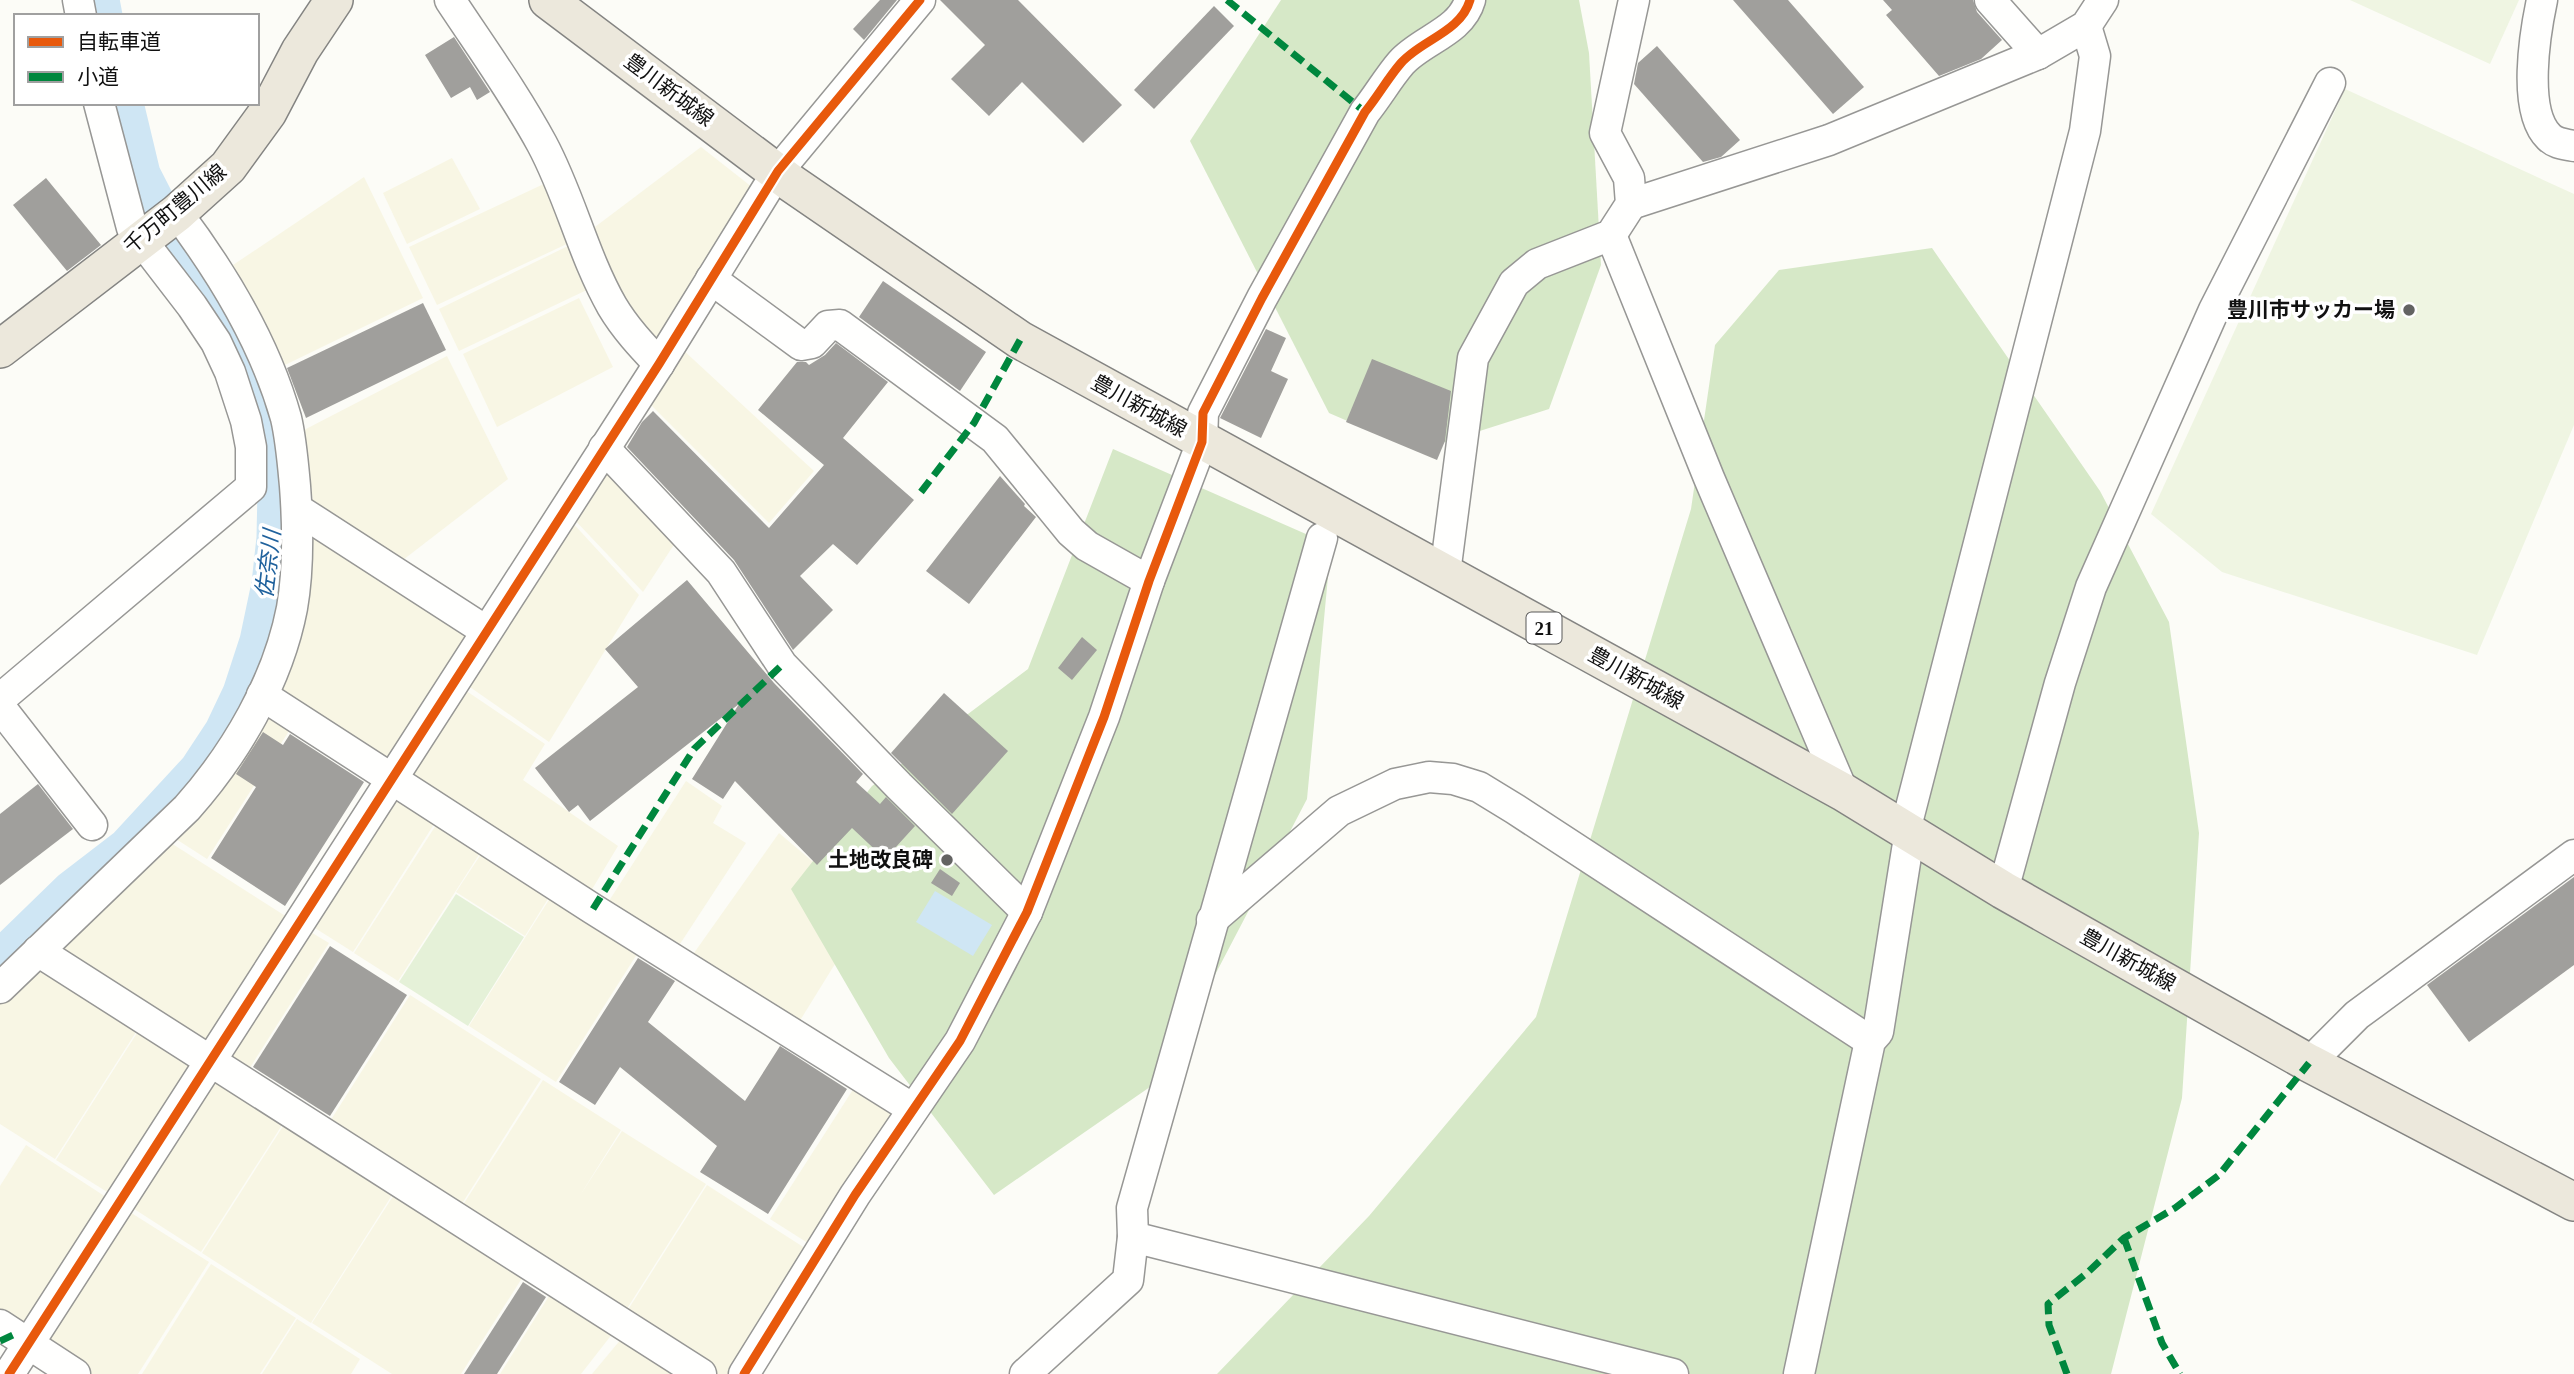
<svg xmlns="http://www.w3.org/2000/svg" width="2574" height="1374" font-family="'Times New Roman','Noto Sans JP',serif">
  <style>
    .farmland { fill: #f8f6e4 }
    .green { fill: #e5f1d8 }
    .forest { fill: #d6e8c7 }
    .pitch { fill: #eff5e2 }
    .water { fill: #cfe6f4 }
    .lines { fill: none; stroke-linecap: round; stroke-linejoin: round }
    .river { stroke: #cfe6f4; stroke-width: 37 }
    .building { fill: #a09f9c }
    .minor-casing { stroke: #979795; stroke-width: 33 }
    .major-casing { stroke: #848482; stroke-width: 40 }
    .minor { stroke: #fffffe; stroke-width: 30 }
    .major { stroke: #ece8dc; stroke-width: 37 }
    .quiet { stroke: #00873e; stroke-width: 7; stroke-dasharray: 14 7; stroke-linecap: butt }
    .cycleway-casing { stroke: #fff; stroke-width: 13 }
    .cycleway { stroke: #e8590c; stroke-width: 9 }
    .poi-dot { fill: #636362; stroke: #fff; stroke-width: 2.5 }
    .labels { text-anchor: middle; stroke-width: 7; stroke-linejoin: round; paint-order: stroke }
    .shield { fill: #fff; stroke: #585858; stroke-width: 2 }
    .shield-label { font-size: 19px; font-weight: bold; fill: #111 }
    .street-label { font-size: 21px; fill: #111; stroke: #fff }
    .poi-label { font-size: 21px; font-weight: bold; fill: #111; stroke: #fff; text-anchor: end }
    .water-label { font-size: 23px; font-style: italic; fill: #20629d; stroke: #fff }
  </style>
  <rect width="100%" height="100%" fill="#fcfcf7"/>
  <g class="farmland">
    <path d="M701,147L757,191L663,341L652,344L628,316L587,233Z"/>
    <path d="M452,158L480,209L407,244L383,193Z"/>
    <path d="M364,177L423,298L285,365L233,265Z"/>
    <path d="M548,182L571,242L437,305L409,247Z"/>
    <path d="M572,244L591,288L459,351L439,309Z"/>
    <path d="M579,298L613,367L497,427L463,354Z"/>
    <path d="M681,348L814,471L769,523L646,400Z"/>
    <path d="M447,356L508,479L399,563L313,502L304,430Z"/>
    <path d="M605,463L677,540L643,592L571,516Z"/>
    <path d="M570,520L639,595L549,742L467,685Z"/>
    <path d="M312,526L473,629L386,762L280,694L304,629L309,599Z"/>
    <path d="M462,688L545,744L523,780L618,846L588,896L414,782L411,768Z"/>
    <path d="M265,712L291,728L207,859L176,839L204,807Z"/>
    <path d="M686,781L722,806L713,823L746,843L678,947L607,904Z"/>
    <path d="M390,792L436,821L353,952L307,923Z"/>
    <path d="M438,822L482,850L398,981L354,953Z"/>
    <path d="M779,833L869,909L796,1027L689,960Z"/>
    <path d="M171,843L287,917L204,1047L58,946Z"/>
    <path d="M483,851L551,894L525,936L456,892Z"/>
    <path d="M552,895L639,951L556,1082L469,1026Z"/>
    <path d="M304,928L329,943L246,1074L221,1058Z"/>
    <path d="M38,965L138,1029L55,1159L0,1124V1002Z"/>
    <path d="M410,995L541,1079L458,1210L327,1126Z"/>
    <path d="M139,1030L195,1065L112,1195L56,1160Z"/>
    <path d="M210,1075L284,1122L201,1252L128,1205Z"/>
    <path d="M543,1080L621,1130L579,1197L622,1131L706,1184L623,1315L459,1211Z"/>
    <path d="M854,1088L894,1114L811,1245L770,1219Z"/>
    <path d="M285,1123L394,1192L311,1323L202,1253Z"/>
    <path d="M26,1145L109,1199L25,1332L0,1316V1186Z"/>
    <path d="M707,1185L808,1250L729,1374H715L624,1316Z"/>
    <path d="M395,1193L524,1275L461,1374H392L312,1323Z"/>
    <path d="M125,1209L209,1262L138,1374H91L41,1342Z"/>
    <path d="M211,1264L296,1318L260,1374H142Z"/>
    <path d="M551,1293L613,1333L581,1374H500Z"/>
    <path d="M297,1319L360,1359L351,1374H262Z"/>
    <path d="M622,1338L678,1374H592Z"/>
  </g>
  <path class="green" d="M456,894L524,937L468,1026L399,982Z"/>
  <g class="forest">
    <path d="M1281,0H1579L1589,53L1601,265L1549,409L1417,451L1329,413L1190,141Z"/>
    <path d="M1932,248L2100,491L2169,622L2199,833L2182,1098L2111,1374H1217L1369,1216L1536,1017L1691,509L1715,345L1779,270Z"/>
    <path d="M1113,449L1331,545L1307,799L1160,1080L994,1195L889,1058L791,889L872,786L1028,669Z"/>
  </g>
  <g class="pitch">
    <path d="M2350,0H2519L2490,64Z"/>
    <path d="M2345,89L2574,194V425L2477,655L2222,572L2151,514Z"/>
  </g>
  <path class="water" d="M935,891L992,925L973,956L916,922Z"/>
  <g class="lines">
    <g class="river">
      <path d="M101,0L104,16"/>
      <path d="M0,958L70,890L126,847L198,769L223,731L241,693L258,641L270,584L275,538L276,490L268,420L253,380L203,293L142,174L125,103"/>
    </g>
  </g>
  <g class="building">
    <path d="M880,0H897L864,40L853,29Z"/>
    <path d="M940,0H1018L1122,105L1083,143L1022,82L989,116L951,79L985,45Z"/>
    <path d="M1733,0H1788L1864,87L1833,114Z"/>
    <path d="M1883,0H1973L1977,12L2002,40L1981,59L1939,76L1886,15L1892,10Z"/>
    <path d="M1214,6L1234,26L1154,109L1134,90Z"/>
    <path d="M454,37L490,92L477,100L470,87L451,98L425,55Z"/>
    <path d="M1657,46L1740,140L1721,157L1703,162L1634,84L1638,63Z"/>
    <path d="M46,178L101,245L67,271L13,205Z"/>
    <path d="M883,281L986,352L960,391L859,317Z"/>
    <path d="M423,303L446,350L306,418L287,368Z"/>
    <path d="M1266,329L1286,338L1271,371L1288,379L1261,438L1220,418Z"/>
    <path d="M836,343L888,382L843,438L914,500L857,565L833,544L800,576L833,610L793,650L734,560L627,447L642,422L653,411L769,528L824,465L758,410L797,362H806L809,365L825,355Z"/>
    <path d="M1372,359L1451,391L1445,441L1437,460L1346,422Z"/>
    <path d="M1000,476L1025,504L1024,506L1036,517L969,604L926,571Z"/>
    <path d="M687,580L774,683L863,774L856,782L880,804L886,797L915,826L885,859L852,828L817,865L735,781L723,799L692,779L739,704L590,821L578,805L569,812L535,768L638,687L605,649Z"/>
    <path d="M1082,637L1097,650L1072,680L1058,668Z"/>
    <path d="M944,693L1008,751L952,814L891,753Z"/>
    <path d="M263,732L283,745L290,734L364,782L285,906L211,858L256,787L236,774Z"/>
    <path d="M38,784L73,829L0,885V814Z"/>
    <path d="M940,869L960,883L952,896L931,883Z"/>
    <path d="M2574,877V965L2469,1042L2427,985Z"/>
    <path d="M330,946L407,995L330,1116L253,1067Z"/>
    <path d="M638,958L675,981L648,1022L745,1101L780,1046L847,1089L768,1214L700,1172L717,1146L620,1067L595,1105L559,1082Z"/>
    <path d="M523,1282L546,1297L497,1374H464Z"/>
  </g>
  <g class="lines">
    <g class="minor-casing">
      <g id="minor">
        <path d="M78,0L81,16"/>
        <path d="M450,0C481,47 515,94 542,144C570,196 583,255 612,306C625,328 642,346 659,364"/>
        <path d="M1990,0L2038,54"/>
        <path d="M2542,0C2535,33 2522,111 2549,137C2556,144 2565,144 2574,146"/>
        <path d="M1631,204L1829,140L2038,54L2086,26L2103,0"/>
        <path d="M1611,235L1709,478L1843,792"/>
        <path d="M711,279L801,345L812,343L828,326L840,325L995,439L1071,532L1087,546L1149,581"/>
        <path d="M604,448L721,572L782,665L899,786L1027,912"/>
        <path d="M297,509L486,631"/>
        <path d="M1445,573L1473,358L1514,283L1537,264L1611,235L1631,204L1629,178L1605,133L1634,0"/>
        <path d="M262,695L593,909L913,1109"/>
        <path d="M0,699L251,487V447L246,421L230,372L216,342L192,306L132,228L99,103"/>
        <path d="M0,707L92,825"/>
        <path d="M2003,890L2060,683L2091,587L2214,310L2330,83"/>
        <path d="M1212,920L1339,811L1395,784L1429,777L1453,779L1479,787L1515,809L1870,1041"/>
        <path d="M38,951L701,1374"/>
        <path d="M0,988L187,808C236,753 278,681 292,608C299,568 298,526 295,486C293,464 291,439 286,418C265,343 223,274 177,213"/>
        <path d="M2309,1063L2357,1015L2574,855"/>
        <path d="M1133,1237L1673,1374"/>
        <path d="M0,1325L75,1374"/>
        <path d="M9,1374L659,364L778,171L920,0"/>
        <path d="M744,1374L855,1195L960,1041L1027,912L1104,717L1149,581L1202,442L1203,413L1262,298L1365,112C1378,96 1388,78 1401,63C1421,40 1461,32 1470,0"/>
        <path d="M1025,1374L1128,1280L1133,1237L1132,1208L1322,538"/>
        <path d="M1799,1374L1870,1041L1878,1032L1910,831L1907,823L2085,131L2095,56L2086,26"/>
      </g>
    </g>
    <g class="major-casing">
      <g id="major">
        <path d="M548,0L791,183L1020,340L1843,792L2003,890L2309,1063L2574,1202"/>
        <path d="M0,349L177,213L228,167L268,112L300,51L334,0"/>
      </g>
    </g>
    <use href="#minor" class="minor"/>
    <use href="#major" class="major"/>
    <g class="quiet">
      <path d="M1227,0L1365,112"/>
      <path d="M921,492L974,423L1020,340"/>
      <path d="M593,909L694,749L782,665"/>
      <path d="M2124,1238L2162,1343L2180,1374"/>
      <path d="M0,1341L15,1334"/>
      <path d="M2067,1374L2049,1325L2048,1304L2087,1273L2124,1238L2175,1208L2219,1175L2309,1063"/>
    </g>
    <g class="cycleway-casing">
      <g id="cycleway">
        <path d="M9,1374L659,364L778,171L920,0"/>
        <path d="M744,1374L855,1195L960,1041L1027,912L1104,717L1149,581L1202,442L1203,413L1262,298L1365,112C1378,96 1388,78 1401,63C1421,40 1461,32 1470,0"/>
      </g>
    </g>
    <use href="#cycleway" class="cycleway"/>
  </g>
  <g class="poi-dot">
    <circle cx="2409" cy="310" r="7"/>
    <circle cx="947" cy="860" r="7"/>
  </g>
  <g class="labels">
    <rect class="shield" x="1526.5" y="612.5" width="35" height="31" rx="5"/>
    <g class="shield-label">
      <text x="1544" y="635">21</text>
    </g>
    <g class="street-label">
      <text transform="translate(669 90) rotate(37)" y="7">豊川新城線</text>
      <text transform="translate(175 209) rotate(-40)" y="7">千万町豊川線</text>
      <text transform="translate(1139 406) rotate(29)" y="7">豊川新城線</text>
      <text transform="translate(1636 678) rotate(29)" y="7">豊川新城線</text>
      <text transform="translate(2128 960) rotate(29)" y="7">豊川新城線</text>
    </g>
    <g class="poi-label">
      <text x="2395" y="317">豊川市サッカー場</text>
      <text x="933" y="867">土地改良碑</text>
    </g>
    <g class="water-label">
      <text transform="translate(268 564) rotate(-83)" y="8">佐奈川</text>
    </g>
  </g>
  <rect x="14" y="14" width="245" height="91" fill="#ffffff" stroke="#a0a0a0" stroke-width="2"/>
  <rect x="28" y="37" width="35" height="10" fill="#e8590c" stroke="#a0a0a0" stroke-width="2"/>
  <text x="77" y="49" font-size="21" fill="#111111">自転車道</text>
  <rect x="28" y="72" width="35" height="10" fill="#00873e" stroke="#a0a0a0" stroke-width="2"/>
  <text x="77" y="84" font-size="21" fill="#111111">小道</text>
</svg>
